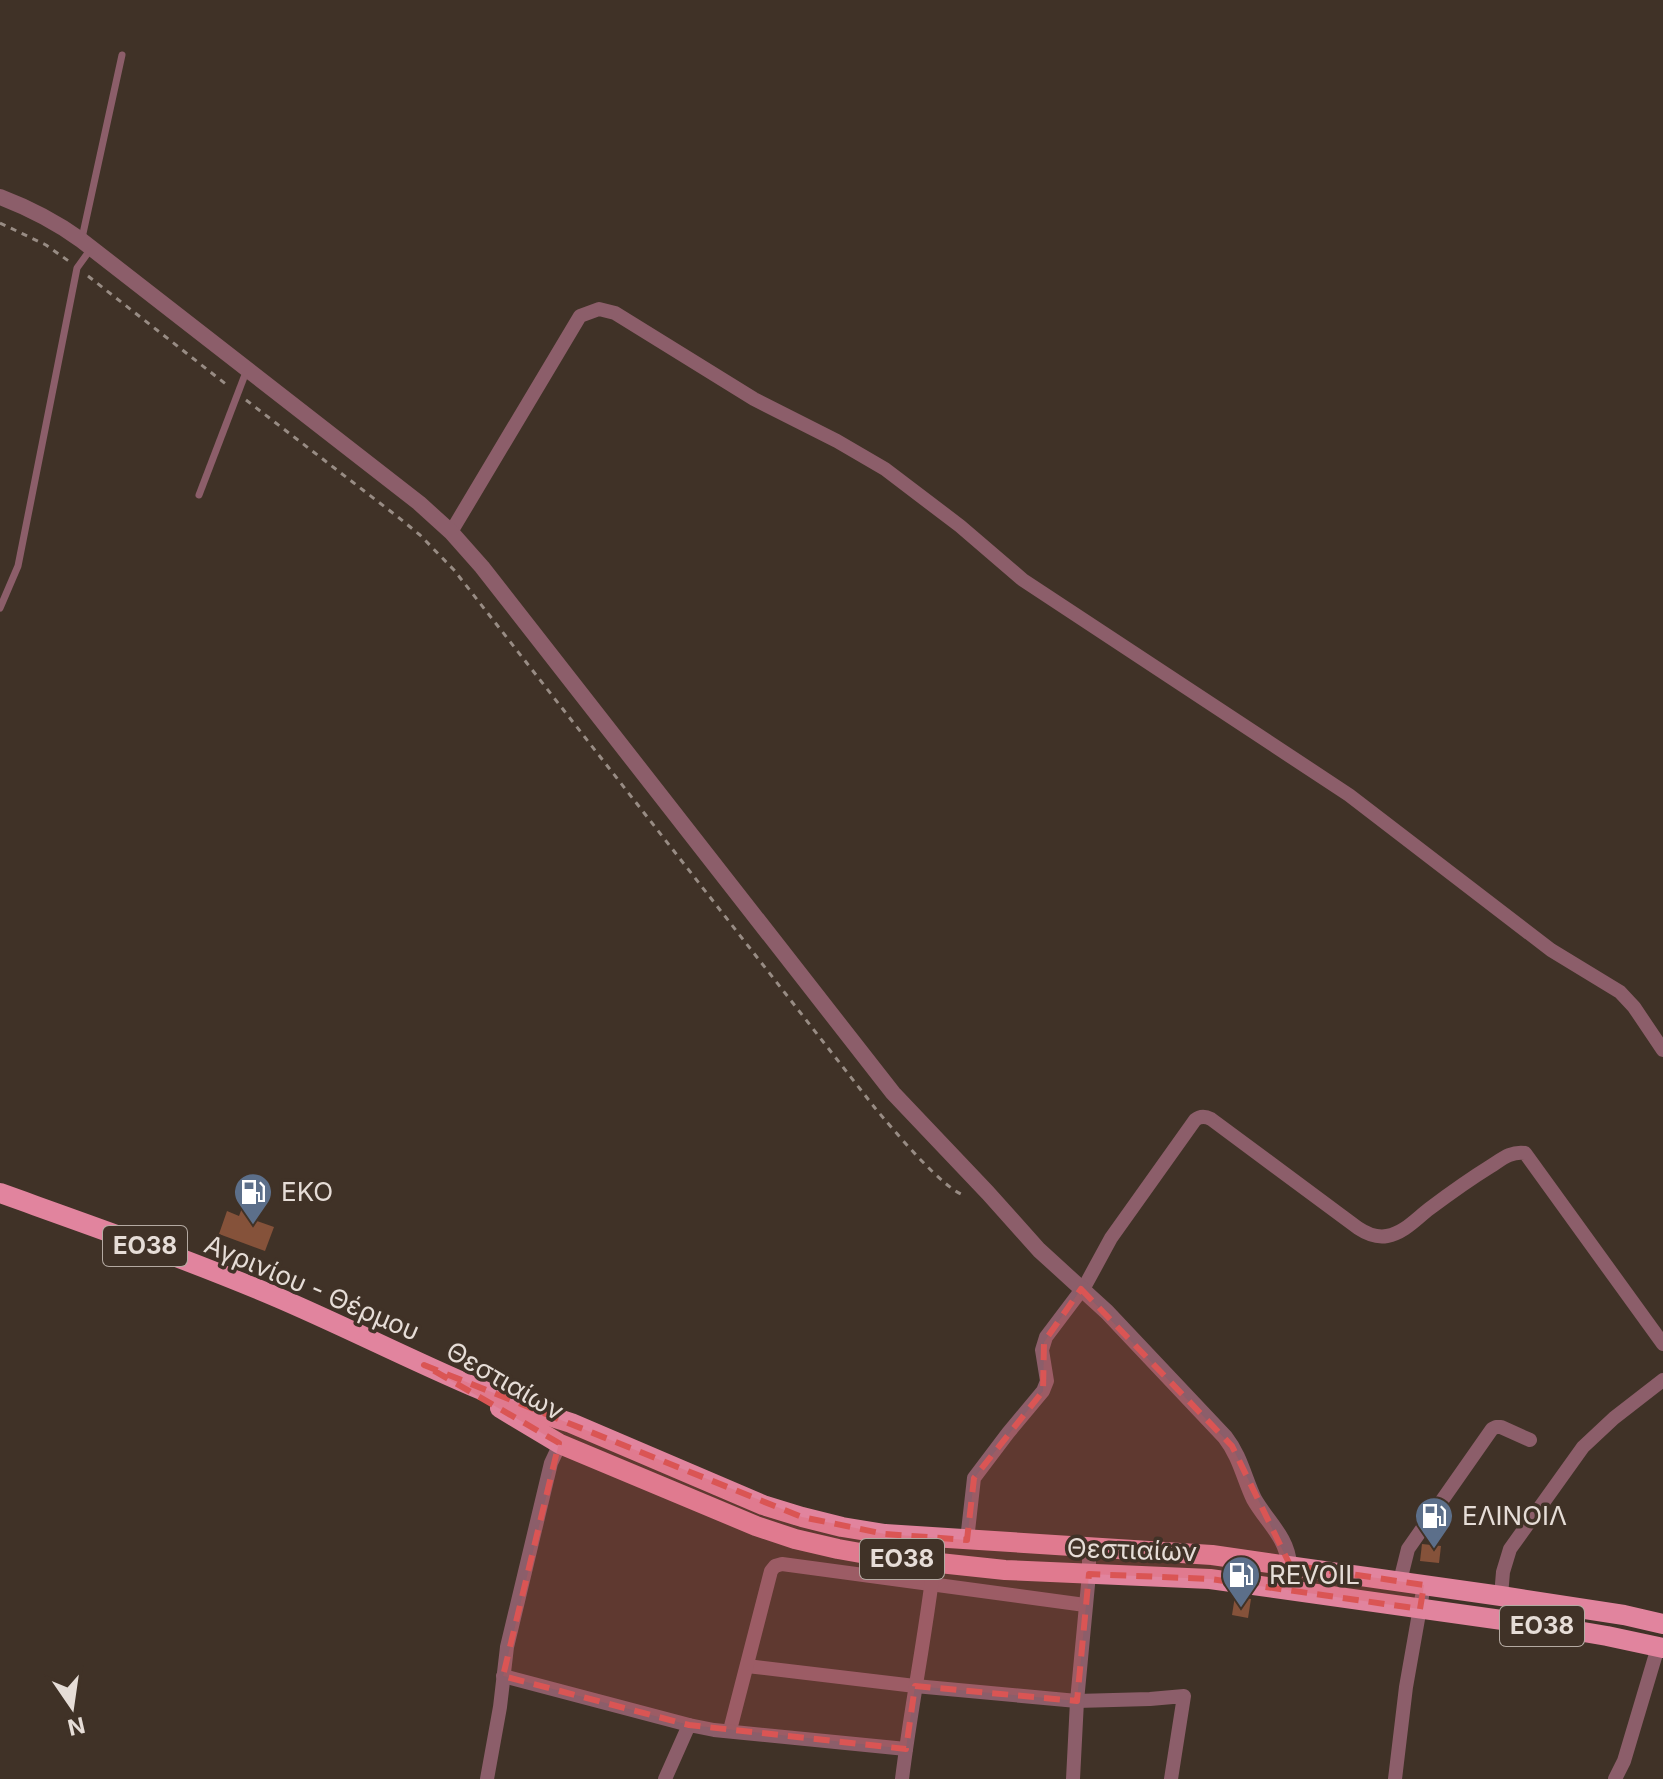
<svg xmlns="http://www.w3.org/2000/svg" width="1663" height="1779" font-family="Inter,sans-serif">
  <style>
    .building { fill: #85523a }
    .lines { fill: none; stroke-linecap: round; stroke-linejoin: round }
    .path { stroke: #988c84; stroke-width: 3; stroke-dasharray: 6 6; stroke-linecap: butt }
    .service { stroke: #8c5e6a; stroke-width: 7 }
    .minor { stroke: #8c5e6a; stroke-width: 14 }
    .tertiary { stroke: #8c5e6a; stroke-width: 16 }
    .primary { stroke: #e1849e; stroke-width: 20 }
    .marked { fill: #da5554; fill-opacity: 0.2; stroke: #da5554; stroke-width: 6; stroke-dasharray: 16 10; stroke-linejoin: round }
    .labels { text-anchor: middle; stroke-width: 7; stroke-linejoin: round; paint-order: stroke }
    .shield { fill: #403227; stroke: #b4aaa2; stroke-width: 2 }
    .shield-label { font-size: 24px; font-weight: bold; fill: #e6ddd7 }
    .poi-label { font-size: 26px; fill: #e6ddd7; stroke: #403227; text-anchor: start }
    .street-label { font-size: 26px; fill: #e6ddd7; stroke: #403227 }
  </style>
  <rect width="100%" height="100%" fill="#403227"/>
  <g class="building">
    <path d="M244,1203L261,1209L257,1221L274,1227L265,1251L219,1234L227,1211L239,1216Z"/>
    <path d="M1422,1544L1441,1546L1439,1563L1420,1561Z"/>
    <path d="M1235,1596L1251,1599L1248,1618L1232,1615Z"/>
  </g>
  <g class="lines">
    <g class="path">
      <path d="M0,223L46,245L70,262"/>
      <path d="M88,276L227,385"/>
      <path d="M246,400L398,517L420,535L454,570L875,1108C892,1128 943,1190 966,1196"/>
    </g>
    <g class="service">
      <path d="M82,238L122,55"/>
      <path d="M199,495L246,372"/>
      <path d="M0,608L18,566L77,268L90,250"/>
    </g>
    <g class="minor">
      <path d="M451,532L580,316L599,309L615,313L754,399L837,441L885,469L960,526L1023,580L1349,795L1551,950L1620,992L1634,1007L1663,1050"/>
      <path d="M967,1540L974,1478L1008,1433L1043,1391L1047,1381L1042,1350L1046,1337L1086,1284L1111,1238L1195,1120C1200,1116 1205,1116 1211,1119L1358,1228C1367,1234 1376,1238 1387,1236C1404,1233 1416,1219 1429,1209C1449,1194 1470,1179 1491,1166C1502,1159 1511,1151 1525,1153L1663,1344"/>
      <path d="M1400,1581L1408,1549L1492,1429L1496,1427H1501L1530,1440"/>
      <path d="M1501,1596L1503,1572L1510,1549L1583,1447L1614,1418L1663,1380"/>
      <path d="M747,1666L915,1686L1077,1701L1150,1699L1184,1696L1171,1779"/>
      <path d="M503,1676L689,1725"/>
      <path d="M730,1730L771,1571L775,1566L782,1564L1085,1605"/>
      <path d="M487,1779L500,1707L507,1647L551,1463L560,1444"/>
      <path d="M665,1779L689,1725L714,1730L906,1749"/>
      <path d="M902,1779C912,1698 929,1619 937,1538"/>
      <path d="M1073,1779L1077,1701L1089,1574V1546"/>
      <path d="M1395,1779L1406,1687L1424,1585"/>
      <path d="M1615,1779L1624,1761L1658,1647"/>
    </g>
    <path class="tertiary" d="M0,197C29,208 56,222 81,240L419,503L451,532L482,567L893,1093L988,1193L1039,1250L1107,1312L1225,1437C1240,1456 1244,1478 1254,1499C1267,1522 1287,1537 1289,1564"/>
    <g class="primary">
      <path d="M0,1193C92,1226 184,1258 274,1296C373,1338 468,1391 571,1423L763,1505L802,1517L842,1527L885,1534L1212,1555L1501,1596L1624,1615L1663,1624"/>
      <path d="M500,1408L560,1444L756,1526L795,1539L838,1549L883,1557L1005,1570L1210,1579L1566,1629L1607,1636L1663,1648"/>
    </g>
  </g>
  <path class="marked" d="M1081,1289L1232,1446L1290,1565L1424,1585L1420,1609L1210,1579L1089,1574L1077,1701L915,1686L906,1749L689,1725L503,1676L559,1443L424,1365L802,1517L885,1534L967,1540L974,1478L1043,1391L1044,1342Z"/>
  <defs>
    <g id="fuel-pin" transform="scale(2)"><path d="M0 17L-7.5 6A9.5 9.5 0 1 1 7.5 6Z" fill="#5c6f8a" stroke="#403227"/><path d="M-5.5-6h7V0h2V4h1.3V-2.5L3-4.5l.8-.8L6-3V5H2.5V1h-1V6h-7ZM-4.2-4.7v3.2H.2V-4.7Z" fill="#fff"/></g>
  </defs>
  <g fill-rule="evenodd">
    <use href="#fuel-pin" x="253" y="1192"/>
    <use href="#fuel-pin" x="1434" y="1516"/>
    <use href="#fuel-pin" x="1241" y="1575"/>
  </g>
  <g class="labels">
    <g class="shield">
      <rect x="103" y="1226" width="84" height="40" rx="6"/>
      <rect x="860" y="1539" width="84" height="40" rx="6"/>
      <rect x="1500" y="1606" width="84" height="40" rx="6"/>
    </g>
    <g class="shield-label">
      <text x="145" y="1254">ΕΟ38</text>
      <text x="902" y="1567">ΕΟ38</text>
      <text x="1542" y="1634">ΕΟ38</text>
    </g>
    <g class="poi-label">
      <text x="281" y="1201">EKO</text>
      <text x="1462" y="1525">ΕΛΙΝΟΙΛ</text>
      <text x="1269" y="1584">REVOIL</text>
    </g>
    <g class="street-label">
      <text transform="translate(312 1288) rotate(23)" y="9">Αγρινίου - Θέρμου</text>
      <text transform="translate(505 1381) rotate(30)" y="9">Θεστιαίων</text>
      <text transform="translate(1132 1550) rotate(2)" y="9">Θεστιαίων</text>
    </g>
  </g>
  <g transform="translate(72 1707) rotate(167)" stroke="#403227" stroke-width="6" paint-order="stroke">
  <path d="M0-6L14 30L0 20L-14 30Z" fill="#e6ddd7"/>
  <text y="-12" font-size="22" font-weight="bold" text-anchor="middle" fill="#e6ddd7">N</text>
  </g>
</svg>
